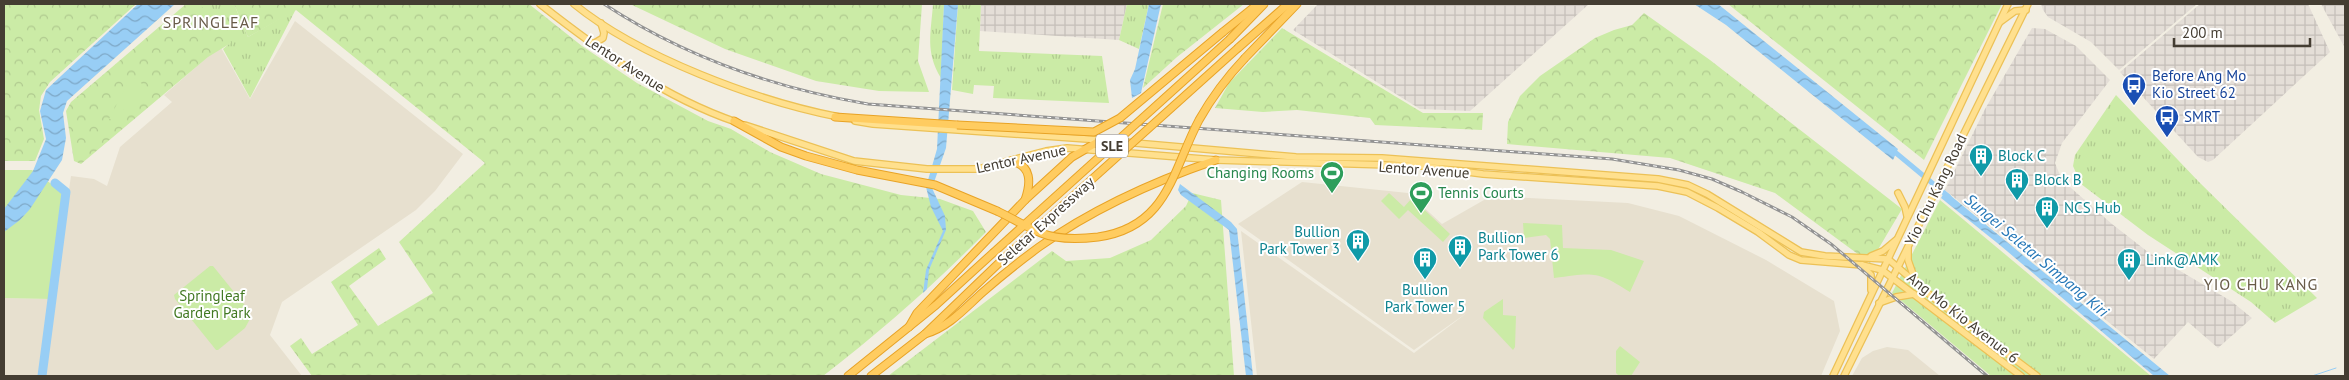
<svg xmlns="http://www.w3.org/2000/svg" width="2349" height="380" font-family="'PT Sans',sans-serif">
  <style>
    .residential { fill: #e7e0cf }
    .industrial { fill: url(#industrial-grid) }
    .grass { fill: url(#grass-tufts) }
    .forest { fill: url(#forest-crowns) }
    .park { fill: #cbeba6 }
    .water { fill: url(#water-waves) }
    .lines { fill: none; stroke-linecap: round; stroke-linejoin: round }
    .stream { stroke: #98cef5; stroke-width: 1 }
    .canal { stroke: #98cef5; stroke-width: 5 }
    .river { stroke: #98cef5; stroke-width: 9 }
    .primary-casing { stroke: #ecc156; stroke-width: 8 }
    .highway-casing { stroke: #e8a326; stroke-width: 9 }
    .primary { stroke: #ffe08e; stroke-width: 5.5 }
    .highway { stroke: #ffcc60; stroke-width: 7 }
    .rail-casing { stroke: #939393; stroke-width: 3 }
    .rail { stroke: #fff; stroke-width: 1; stroke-dasharray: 4; stroke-linecap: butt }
    .highway-bridge-casing { stroke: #e8a326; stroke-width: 9; stroke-linecap: butt }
    .highway-bridge { stroke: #ffcc60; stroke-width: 7 }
    .labels { text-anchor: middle; stroke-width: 4; stroke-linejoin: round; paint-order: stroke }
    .shield { fill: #fff; stroke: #7c7770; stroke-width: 1 }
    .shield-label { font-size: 14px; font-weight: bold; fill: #443d32 }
    .street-label { font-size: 15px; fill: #443d32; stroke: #fff }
    .transit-label { font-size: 15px; fill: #164399; stroke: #fff; text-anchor: start }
    .culture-label { font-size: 15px; fill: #0d838f; stroke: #fff; text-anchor: start }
    .leisure-label { font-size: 15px; fill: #27864d; stroke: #fff; text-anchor: end }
    .park-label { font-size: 15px; fill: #427922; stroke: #fff }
    .neighbourhood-label { font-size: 16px; letter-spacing: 1px; fill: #685b48; stroke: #fff }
    .water-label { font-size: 16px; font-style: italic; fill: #2477b7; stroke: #fff }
  </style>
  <defs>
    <pattern id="industrial-grid" width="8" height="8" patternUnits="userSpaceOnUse" patternTransform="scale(1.25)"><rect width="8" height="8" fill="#e4ded7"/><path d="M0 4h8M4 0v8" fill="none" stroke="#c5bfb9"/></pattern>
    <pattern id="grass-tufts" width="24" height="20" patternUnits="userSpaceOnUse" patternTransform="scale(1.25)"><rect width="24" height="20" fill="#cbeba6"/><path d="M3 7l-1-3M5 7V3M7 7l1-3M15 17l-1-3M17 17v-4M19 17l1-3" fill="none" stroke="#b0ca8f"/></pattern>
    <pattern id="forest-crowns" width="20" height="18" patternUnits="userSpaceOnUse" patternTransform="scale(1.25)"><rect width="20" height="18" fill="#cbeba6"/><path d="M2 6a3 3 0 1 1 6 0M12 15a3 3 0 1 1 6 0" fill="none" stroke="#b0ca8f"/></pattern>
    <pattern id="water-waves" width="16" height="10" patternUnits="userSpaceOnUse" patternTransform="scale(1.25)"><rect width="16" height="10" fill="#98cef5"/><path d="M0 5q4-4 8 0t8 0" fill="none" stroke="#7ea8c7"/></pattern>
  </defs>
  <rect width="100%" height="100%" fill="#f2eee2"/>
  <g class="residential">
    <path d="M295,21L463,154L435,191L416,210L282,302L270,335L302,376H4V298L53,299L71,176L94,179L107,186L120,147L172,102L164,95L220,46L250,99Z"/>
    <path d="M1302,182L1408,193L1442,224L1491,196L1628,203L1679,216L1766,260L1834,301L1840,331L1821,376H1257L1241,231L1414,353L1468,312L1414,350L1238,224Z"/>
    <path d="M1887,347L1908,350L1940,376H1852L1862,358L1873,351Z"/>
  </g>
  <g class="industrial">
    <path d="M981,4H1127L1119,40L980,31Z"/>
    <path d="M1318,4H1589L1470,111L1420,109L1293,30Z"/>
    <path d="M2041,4H2197L2119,70L2091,42L2048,17L2043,10Z"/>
    <path d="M2200,4H2308L2330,52L2213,160L2208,162L2198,157L2120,72Z"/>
    <path d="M2321,4H2345V48Z"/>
    <path d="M2032,28L2045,29L2076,46L2110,80L2062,143L2055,163L2062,180L2112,224L2148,252L2231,301L2252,318L2218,348L2188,322L2154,359L1945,190L1985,109Z"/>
  </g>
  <g class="grass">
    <path d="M198,4H234L248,37L296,9L250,98L223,49L230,43Z"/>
    <path d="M933,4H944L941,78C925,52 931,33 933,4Z"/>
    <path d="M958,4H981L979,51L1102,56L1109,103L993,98L994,86L974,85L973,94L952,90Z"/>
    <path d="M1127,4H1149L1139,49L1119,40Z"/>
    <path d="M2116,95L2199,182L2317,298L2275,323L2251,302L2148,235L2081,184L2073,166L2075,155Z"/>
    <path d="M1940,200L2151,376H1991L1892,293Z"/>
  </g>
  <g class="forest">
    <path d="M4,4H136L50,82L41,96L39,110L44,139L35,161H4Z"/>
    <path d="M186,4H198L226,26L231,43L208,57L81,164L74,161L66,111L71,102Z"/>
    <path d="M234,4H529L582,46L637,83L708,121L731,129L770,152L821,174L901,195L940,199L973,211L986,232C935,284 880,332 823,376H312L290,346L301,338L312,354L358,325L331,282L379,248L386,259L349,286L378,326L433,293L399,242L485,163L296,10L248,37Z"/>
    <path d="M630,4H922L918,61L929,92L879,91L816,81L725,49Z"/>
    <path d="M1163,4H1244L1177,57L1143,88Z"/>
    <path d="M1728,4H2002L1924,160Z"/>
    <path d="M1644,13L1710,60L1902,209L1870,263L1775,193L1670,158L1507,144L1508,122L1520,96L1540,76L1595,38L1614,30L1632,25Z"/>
    <path d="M1282,28L1423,113H1483L1482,130L1375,125L1370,118L1297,110L1263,112L1215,108L1229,83Z"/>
    <path d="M1192,193L1221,200L1234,376H888L1052,251L1066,261L1110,258L1151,240L1186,206Z"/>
  </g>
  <g class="park">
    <path d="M133,78L137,79L144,86V91L114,119H109L129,81Z"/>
    <path d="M4,170H32L64,193L50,299L4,298Z"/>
    <path d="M1389,193L1404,207L1412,198L1450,234L1443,242L1408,210L1399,219L1381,201Z"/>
    <path d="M1523,223L1562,225L1563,248L1611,250L1644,261L1630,292C1596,270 1593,273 1554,278L1550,239L1546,235L1524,238Z"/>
    <path d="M210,266H213L247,308L250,319L245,328L218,350H216L175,299L174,295Z"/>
    <path d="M1503,299V315L1516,316L1515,347L1513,350L1483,318L1484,312Z"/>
    <path d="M1620,346L1640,362L1631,376H1619L1616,373V351Z"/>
  </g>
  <g class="water">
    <path d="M138,4H175L67,101L63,113L66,138L62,160L30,209L20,220L4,232V209L33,171L46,139L40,111L46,90Z"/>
    <path d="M944,4H958L946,148L932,188L945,216L946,230L929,270L927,289L923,293L926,270L943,231L931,207L926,187L937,149Z"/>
    <path d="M1149,4H1161L1141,93L1132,98L1130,80L1135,69Z"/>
    <path d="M1694,4H1718L1898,149L1893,160L1726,25Z"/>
    <path d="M1180,184L1231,222L1237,229L1253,376H1246L1229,230L1181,195L1178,190Z"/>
    <path d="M1945,191L2170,376H2154L2001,246L1941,198Z"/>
  </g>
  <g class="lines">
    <path class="stream" d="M2312,376L2336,368"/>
    <path class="canal" d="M1896,153L1949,197"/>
    <path class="river" d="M42,376L66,192L55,183"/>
    <g class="primary-casing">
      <g id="primary">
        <path d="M540,4C600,51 663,97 736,122"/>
        <path d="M574,4C639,57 757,101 839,117"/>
        <path d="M2000,22L2015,11L2026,10"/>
        <path d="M593,44L603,38L604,33L601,23"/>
        <path d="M855,121L873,124L1101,140L1296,157L1382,158L1658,179L1688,185L1707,194L1801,252L1825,256L1888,259"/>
        <path d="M745,125L854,161L927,169H978L1046,151L1067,148L1216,160L1422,166L1483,174L1658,186L1687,192L1718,208L1758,232L1789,255L1801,260L1862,265L1882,270L2021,376"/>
        <path d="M1898,193L1905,207L1907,216"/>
        <path d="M1908,248V260L1915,280"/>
        <path d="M1871,256L1883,251L1896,240"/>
        <path d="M1888,259L1936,300L2037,376"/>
        <path d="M1862,265L1871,275V290"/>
        <path d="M1879,303L1896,297L1914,294"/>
        <path d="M1833,376L2008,4"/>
        <path d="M1844,376L2028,4"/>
      </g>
    </g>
    <g class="highway-casing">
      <g id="highway">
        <path d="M1223,32L1258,4"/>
        <path d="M1230,39L1264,4"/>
        <path d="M1238,48L1288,4"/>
        <path d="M1245,58L1297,4"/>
        <path d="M835,117L957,125"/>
        <path d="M734,121L781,147L806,156L857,170L935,185L997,211"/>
        <path d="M1011,161C1032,165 1031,183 1025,200"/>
        <path d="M909,327L917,313L1025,200L1072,157L1101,140"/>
        <path d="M925,334C949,327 965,308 983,292C1001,276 1020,261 1039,247C1091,210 1155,181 1216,160"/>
        <path d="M848,376L936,305L993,253"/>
        <path d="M871,376L925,334L1001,261"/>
      </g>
    </g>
    <use href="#primary" class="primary"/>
    <use href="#highway" class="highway"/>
    <g class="rail-casing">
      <path id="rail" d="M604,4C685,57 773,88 868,104L1612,159L1679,170L1712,179L1742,192L1792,217L1831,244L1987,376"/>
    </g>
    <use href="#rail" class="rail"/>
    <g class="highway-bridge-casing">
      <g id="highway-bridge">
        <path d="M957,125L1094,132L1120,118L1223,32"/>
        <path d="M997,211C1012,218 1026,227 1041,233C1058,240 1081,239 1098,237C1168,227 1172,171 1199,120C1212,97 1227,77 1245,58"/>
        <path d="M993,253L1230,39"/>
        <path d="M1001,261L1238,48"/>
      </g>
    </g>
    <use href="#highway-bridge" class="highway-bridge"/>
  </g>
  <defs>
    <g id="bus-pin" transform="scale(1.25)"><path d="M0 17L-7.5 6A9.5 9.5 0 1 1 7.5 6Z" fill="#1a4fb4" stroke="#fff"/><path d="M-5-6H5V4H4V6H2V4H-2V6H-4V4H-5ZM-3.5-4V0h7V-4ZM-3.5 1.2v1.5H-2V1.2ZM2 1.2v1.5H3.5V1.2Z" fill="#fff"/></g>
    <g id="building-pin" transform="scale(1.25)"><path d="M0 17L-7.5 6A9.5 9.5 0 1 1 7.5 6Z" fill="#0f9aa8" stroke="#fff"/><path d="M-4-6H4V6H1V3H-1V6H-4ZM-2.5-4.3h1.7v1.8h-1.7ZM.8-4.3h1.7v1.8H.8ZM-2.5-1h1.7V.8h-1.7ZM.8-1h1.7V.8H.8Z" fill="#fff"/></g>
    <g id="stadium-pin" transform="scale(1.25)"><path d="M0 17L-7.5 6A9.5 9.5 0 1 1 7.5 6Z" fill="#2e9e5b" stroke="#fff"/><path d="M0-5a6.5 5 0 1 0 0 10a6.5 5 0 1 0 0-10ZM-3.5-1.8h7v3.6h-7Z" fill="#fff"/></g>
  </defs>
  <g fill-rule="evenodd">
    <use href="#bus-pin" x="2134" y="85"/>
    <use href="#bus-pin" x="2167" y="117"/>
    <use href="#building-pin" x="1981" y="156"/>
    <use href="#stadium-pin" x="1332" y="173"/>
    <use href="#building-pin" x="2017" y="180"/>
    <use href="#stadium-pin" x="1421" y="193"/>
    <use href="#building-pin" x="2047" y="208"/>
    <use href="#building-pin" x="1358" y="241"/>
    <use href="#building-pin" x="1460" y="247"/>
    <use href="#building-pin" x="1425" y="259"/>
    <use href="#building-pin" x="2129" y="260"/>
  </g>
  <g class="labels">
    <rect class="shield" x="1096" y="134.5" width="32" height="23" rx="4"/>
    <g class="shield-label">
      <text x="1112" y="151">SLE</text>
    </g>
    <g class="street-label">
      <text transform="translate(625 64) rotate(33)" y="5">Lentor Avenue</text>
      <text transform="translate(1021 159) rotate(-12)" y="5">Lentor Avenue</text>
      <text transform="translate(1424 170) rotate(4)" y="5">Lentor Avenue</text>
      <text transform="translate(1936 190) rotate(-64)" y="5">Yio Chu Kang Road</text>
      <text transform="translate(1046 221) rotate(-42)" y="5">Seletar Expressway</text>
      <text transform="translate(1963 318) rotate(38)" y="5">Ang Mo Kio Avenue 6</text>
    </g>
    <g class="transit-label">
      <text x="2152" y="81">Before Ang Mo<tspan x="2152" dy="17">Kio Street 62</tspan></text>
      <text x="2184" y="122">SMRT</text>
    </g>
    <g class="culture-label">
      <text x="1998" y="161">Block C</text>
      <text x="2034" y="185">Block B</text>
      <text x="2064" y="213">NCS Hub</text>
      <text x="1340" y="237" text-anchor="end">Bullion<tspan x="1340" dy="17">Park Tower 3</tspan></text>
      <text x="1478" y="243">Bullion<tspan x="1478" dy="17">Park Tower 6</tspan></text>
      <text x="2146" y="265">Link@AMK</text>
      <text x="1425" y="295" text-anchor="middle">Bullion<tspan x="1425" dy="17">Park Tower 5</tspan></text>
    </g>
    <g class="leisure-label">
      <text x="1314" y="178">Changing Rooms</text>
      <text x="1438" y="198" text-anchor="start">Tennis Courts</text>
    </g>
    <g class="park-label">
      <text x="212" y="301">Springleaf<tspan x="212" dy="17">Garden Park</tspan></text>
    </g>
    <g class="neighbourhood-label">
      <text x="211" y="28">SPRINGLEAF</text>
      <text x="2261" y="290">YIO CHU KANG</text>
    </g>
    <g class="water-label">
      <text transform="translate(2037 255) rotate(40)" y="6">Sungei Seletar Simpang Kiri</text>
    </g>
  </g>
  <rect width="2349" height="380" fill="none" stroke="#443d32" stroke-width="10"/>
  <path d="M2174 38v8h136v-8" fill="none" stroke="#443d32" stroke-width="2.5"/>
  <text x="2182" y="38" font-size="15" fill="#443d32" stroke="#ffffff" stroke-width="4" paint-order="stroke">200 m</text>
</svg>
